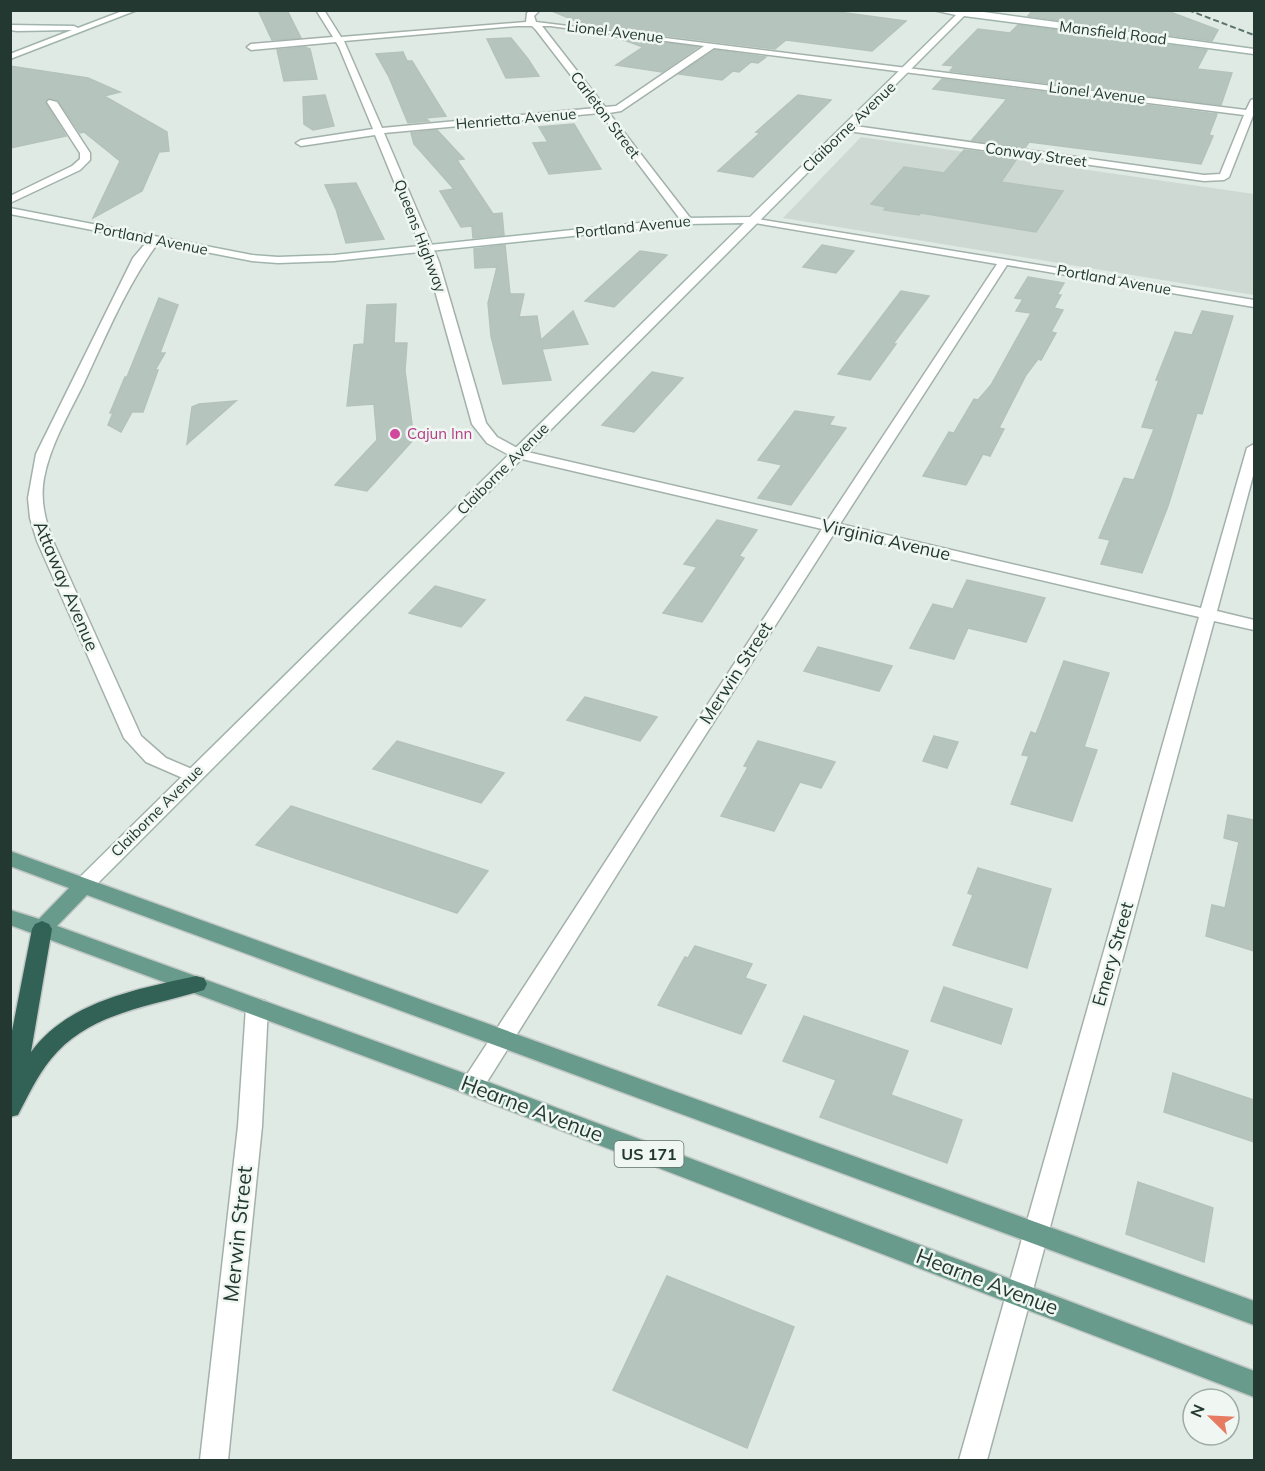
<svg xmlns="http://www.w3.org/2000/svg" width="1265" height="1471" font-family="Mulish,sans-serif">
  <style>
    .built { fill: #ced9d4 }
    .building { fill: #b6c4be; stroke: #b3c2bb; stroke-width: 1.5 }
    .lines { fill: none; stroke-linecap: round; stroke-linejoin: round }
    .street-casing { stroke: #a3b1ab; stroke-width: 3 }
    .secondary-casing { stroke: #a0b4ac; stroke-width: 3 }
    .primary-casing { stroke: #c1c7c5; stroke-width: 3 }
    .highway-casing { stroke: #c1c7c5; stroke-width: 3 }
    .street { fill: #fff; fill-rule: evenodd }
    .secondary { fill: #fff; fill-rule: evenodd }
    .primary { fill: #689b8b; fill-rule: evenodd }
    .highway { fill: #316255; fill-rule: evenodd }
    .rail { stroke: #5c746c; stroke-width: 2; stroke-dasharray: 6 3; stroke-linecap: butt }
    .hotel-dot { fill: #d1479c; stroke: #f0f7f3; stroke-width: 2 }
    .labels { text-anchor: middle; stroke-width: 5; stroke-linejoin: round; paint-order: stroke }
    .far-street-label { font-size: 15px; fill: #223831; stroke: #f0f7f3 }
    .far-hotel-label { font-size: 15px; fill: #b23c85; stroke: #f0f7f3; text-anchor: start }
    .shield { fill: #f0f7f3; stroke: #60716b; stroke-width: 1.5 }
    .shield-label { font-size: 16px; font-weight: bold; fill: #223831 }
    .street-label { font-size: 18px; fill: #223831; stroke: #f0f7f3 }
    .near-street-label { font-size: 21px; fill: #223831; stroke: #f0f7f3 }
  </style>
  <rect width="100%" height="100%" fill="#e0eae5"/>
  <path class="built" d="M861,137L1254,194V295L783,218Z"/>
  <g class="building">
    <path d="M258,10H287L301,38L272,40Z"/>
    <path d="M824,10L906,21L872,51L786,40L775,49L588,26L552,11Z"/>
    <path d="M1033,10H1165L1218,30L1212,41L1028,16Z"/>
    <path d="M1018,25L1207,50L1197,69L1232,73L1221,105L950,71L954,66L943,65L978,29L1010,33Z"/>
    <path d="M613,36L698,47L662,72L616,65L643,47Z"/>
    <path d="M511,38L528,59L539,76L506,78L487,39Z"/>
    <path d="M305,47L310,49L317,79L284,81L277,50Z"/>
    <path d="M715,50L766,57L758,63L751,62L739,72L733,71L722,80L679,74Z"/>
    <path d="M403,52L407,61H412L446,116L425,118L429,121L408,123L389,77L376,54Z"/>
    <path d="M10,66L88,78L120,92L104,96L167,132L169,151L159,152L142,191L93,218L120,161L84,132L80,133L58,100L50,98L45,102L66,136L10,148Z"/>
    <path d="M942,79L1217,114L1209,135L1213,136L1201,164L1029,142L1025,148L972,140L1007,99L933,89Z"/>
    <path d="M325,95L334,126L313,130L304,124L303,97Z"/>
    <path d="M798,95L831,100L753,177L718,171L760,133L756,132Z"/>
    <path d="M574,124L601,169L549,174L533,143L548,142L539,127Z"/>
    <path d="M437,130L464,159L457,160L493,214L502,213L504,235L473,238L472,226L461,227L440,191L454,189L414,144L411,133Z"/>
    <path d="M964,150L1018,157L1001,182L1063,191L1036,232L921,213L919,215L884,210L886,207L871,204L904,167L944,173Z"/>
    <path d="M356,183L384,239L346,243L336,209L325,185Z"/>
    <path d="M505,245L510,294H524L519,317L537,316L541,340L573,311L588,344L542,349L551,380L503,384L491,336L488,303L497,267L475,268L474,249Z"/>
    <path d="M822,245L854,251L836,273L803,267Z"/>
    <path d="M640,251L667,255L614,307L585,301Z"/>
    <path d="M1028,277L1064,283L1057,295H1061L1054,308L1063,310L1051,332L1056,333L1041,360L1038,359L1026,375L999,428L1004,429L990,456L983,454L966,485L923,476L949,432L954,433L974,399L978,400L991,385L1031,313L1016,311L1023,299L1015,298Z"/>
    <path d="M901,291L929,296L893,344H896L870,380L838,374Z"/>
    <path d="M159,298L178,305L160,353H165L155,370H158L143,412H132L121,432L108,425L113,413H110L125,377H127Z"/>
    <path d="M396,304L394,343H407L405,371L414,439L367,491L335,485L377,440L374,404L347,406L354,345L364,344L367,305Z"/>
    <path d="M1202,311L1233,316L1202,414L1197,413L1168,506L1142,573L1101,564L1110,540L1099,538L1124,478L1134,480L1154,429L1142,427L1159,380H1156L1175,332L1192,335Z"/>
    <path d="M652,372L683,378L634,432L602,425Z"/>
    <path d="M236,401L187,444L192,407L199,404Z"/>
    <path d="M795,411L834,417L829,425L846,428L791,505L758,498L782,465L758,460Z"/>
    <path d="M717,520L757,530L739,556L744,558L702,622L663,613L697,567L684,564Z"/>
    <path d="M967,580L1045,598L1026,642L968,628L954,659L910,648L933,604L953,609Z"/>
    <path d="M435,586L485,600L461,627L409,613Z"/>
    <path d="M818,647L892,666L879,691L804,671Z"/>
    <path d="M1064,661L1109,673L1084,747L1097,750L1072,821L1011,804L1029,756L1022,755L1031,732L1036,734Z"/>
    <path d="M585,697L657,717L640,741L567,720Z"/>
    <path d="M934,736L958,742L947,768L923,761Z"/>
    <path d="M397,741L504,773L481,803L373,769Z"/>
    <path d="M758,741L835,762L821,788L800,782L774,831L721,816L748,767L744,766Z"/>
    <path d="M291,806L488,871L457,913L256,845Z"/>
    <path d="M1228,815L1254,820V951L1206,936L1212,905L1225,908L1239,842L1224,838Z"/>
    <path d="M978,868L1051,889L1027,968L953,945L973,895L968,893Z"/>
    <path d="M695,946L752,964L745,978L766,985L741,1034L658,1005L685,957L688,958Z"/>
    <path d="M944,987L1012,1009L1001,1044L931,1021Z"/>
    <path d="M804,1016L908,1051L891,1095L962,1120L947,1163L820,1117L836,1080L783,1061Z"/>
    <path d="M1173,1073L1254,1100V1142L1164,1112Z"/>
    <path d="M1138,1182L1213,1208L1204,1262L1126,1234Z"/>
    <path d="M667,1276L794,1327L747,1448L613,1390Z"/>
  </g>
  <g class="lines">
    <g class="street-casing">
      <g id="street">
        <path d="M316,10H324L341,37L526,22L527,13L531,10H540L534,16L536,22L1246,110L1251,100L1254,99V113L1229,177L1224,180L1204,181L848,131L843,128L848,125L1204,175L1220,174L1244,115L714,48L621,111L609,113L691,219L692,221L687,224L683,223L600,113L384,133L439,262L486,423L497,437L523,451L827,521L997,264L755,223L750,220L751,218L1254,300V307L1007,265L840,524L1201,608L1247,448L1254,444V472L1217,611L1254,620V630L1214,621L987,1460H959L1199,617L835,532L653,817L480,1093L472,1095L464,1093L461,1086L464,1079L822,529L513,457L487,443L472,424L427,262L375,135L301,146L296,143L301,140L373,129L339,47L336,42L251,50L247,47L251,44L333,37ZM517,26H532L536,30L596,108L382,128L344,41ZM542,26H550L704,46L616,106L605,107Z"/>
        <path d="M49,100L57,102L90,153V160L80,170L10,203V196L72,166L80,159V153L47,102Z"/>
        <path d="M154,237L160,240C127,284 106,336 83,385C68,415 50,446 44,478C40,500 45,520 53,541L141,736L166,758L199,772L201,776L199,780L192,782L146,762L124,738L37,541L30,518L28,498L36,454L133,258L150,238Z"/>
        <path d="M257,999L265,1001L268,1007L262,1126L228,1460H200L238,1126L246,1007L249,1001Z"/>
      </g>
    </g>
    <g class="secondary-casing">
      <g id="secondary">
        <path d="M125,10H137L10,59V54L72,30L17,31L10,30V25L74,26L78,28Z"/>
        <path d="M933,10H969L1254,49V54L964,16L90,891L83,893L76,891L73,886L76,881L744,223L687,224L334,261L278,263L252,261L10,214V208L252,255L278,257L334,255L687,218L750,217L956,15Z"/>
      </g>
    </g>
    <g class="primary-casing">
      <path id="primary" d="M10,851L1254,1301V1325L87,895L57,926L480,1079L1254,1371V1397L464,1093L10,925V910L39,919L69,888L10,866Z"/>
    </g>
    <g class="highway-casing">
      <path id="highway" d="M42,921L49,924L52,929L31,1052C68,1001 138,989 196,976L204,978L207,984L204,990C150,1007 89,1012 51,1059C37,1076 28,1096 18,1115L10,1117V1041L32,929L35,924Z"/>
    </g>
    <use href="#street" class="street"/>
    <use href="#secondary" class="secondary"/>
    <use href="#primary" class="primary"/>
    <use href="#highway" class="highway"/>
    <path class="rail" d="M1188,10L1254,35"/>
  </g>
  <circle class="hotel-dot" cx="395" cy="434" r="6"/>
  <g class="labels">
    <g class="far-street-label">
      <text transform="translate(615 32) rotate(7)" y="5">Lionel Avenue</text>
      <text transform="translate(1113 33) rotate(7)" y="5">Mansfield Road</text>
      <text transform="translate(1097 93) rotate(7)" y="5">Lionel Avenue</text>
      <text transform="translate(605 115) rotate(53)" y="5">Carleton Street</text>
      <text transform="translate(516 119) rotate(-5)" y="5">Henrietta Avenue</text>
      <text transform="translate(849 127) rotate(-44)" y="5">Claiborne Avenue</text>
      <text transform="translate(1036 155) rotate(8)" y="5">Conway Street</text>
      <text transform="translate(633 227) rotate(-6)" y="5">Portland Avenue</text>
      <text transform="translate(420 236) rotate(69)" y="5">Queens Highway</text>
      <text transform="translate(151 239) rotate(11)" y="5">Portland Avenue</text>
      <text transform="translate(1114 280) rotate(10)" y="5">Portland Avenue</text>
      <text transform="translate(503 469) rotate(-45)" y="5">Claiborne Avenue</text>
      <text transform="translate(157 811) rotate(-45)" y="5">Claiborne Avenue</text>
    </g>
    <g class="far-hotel-label">
      <text x="407" y="439">Cajun Inn</text>
    </g>
    <rect class="shield" x="614.5" y="1141" width="69" height="26" rx="4.5"/>
    <g class="shield-label">
      <text x="649" y="1160">US 171</text>
    </g>
    <g class="street-label">
      <text transform="translate(886 540) rotate(13)" y="6">Virginia Avenue</text>
      <text transform="translate(66 586) rotate(67)" y="6">Attaway Avenue</text>
      <text transform="translate(736 673) rotate(-57)" y="6">Merwin Street</text>
      <text transform="translate(1113 954) rotate(-74)" y="6">Emery Street</text>
    </g>
    <g class="near-street-label">
      <text transform="translate(532 1109) rotate(21)" y="7">Hearne Avenue</text>
      <text transform="translate(238 1234) rotate(-84)" y="7">Merwin Street</text>
      <text transform="translate(987 1282) rotate(21)" y="7">Hearne Avenue</text>
    </g>
  </g>
  <rect width="1265" height="1471" fill="none" stroke="#223831" stroke-width="24"/>
  <g transform="translate(1211 1417) rotate(294)"><circle r="28" fill="#f0f7f3" stroke="#9eaba5" stroke-width="1.5"/>
  <path d="M0-4.5L10 22L0 15L-10 22Z" fill="#e67b62"/>
  <text y="-9" font-size="16" font-weight="bold" text-anchor="middle" fill="#223831">N</text>
  </g>
</svg>
